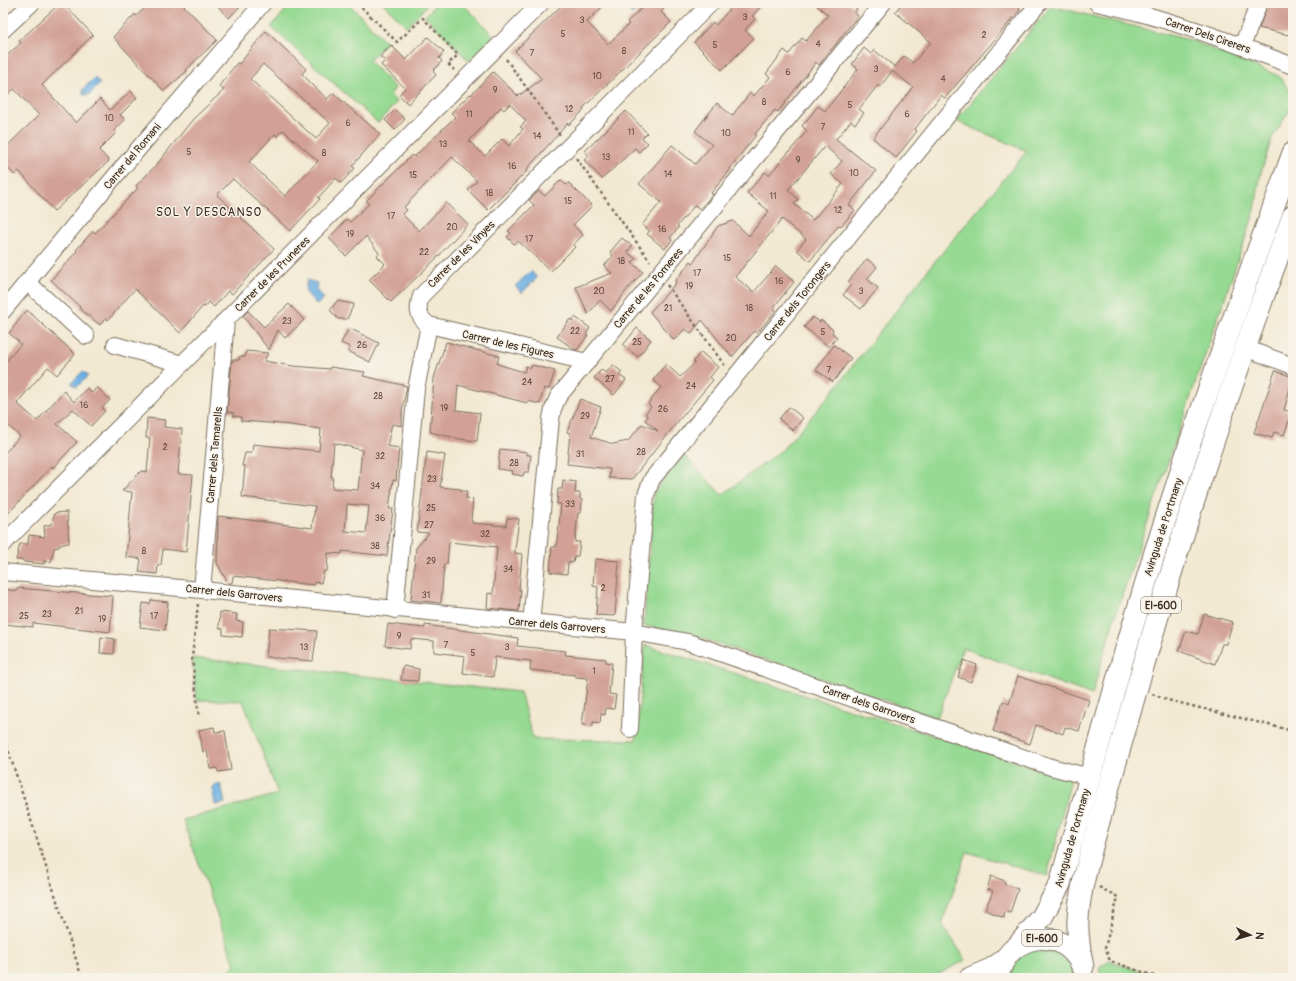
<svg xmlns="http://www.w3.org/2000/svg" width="1296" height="981" font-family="Pangolin,sans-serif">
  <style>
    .green { fill: #96da93; stroke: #688258 }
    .water { fill: #6bafe1; stroke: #536c80 }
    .building { fill: #d2a094; fill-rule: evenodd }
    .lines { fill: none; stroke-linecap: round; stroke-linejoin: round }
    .minor-casing { stroke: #7b6d5d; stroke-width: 18 }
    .major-casing { stroke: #7b6d5d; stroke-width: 23 }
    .path { stroke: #7b6d5d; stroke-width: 2.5; stroke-dasharray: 3 3; stroke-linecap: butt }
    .minor { stroke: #fff; stroke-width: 16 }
    .major { stroke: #fff; stroke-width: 21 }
    .labels { text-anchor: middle; stroke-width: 3; stroke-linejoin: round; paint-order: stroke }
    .number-label { font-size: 9px; fill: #61483c }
    .shield { fill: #f7f3e8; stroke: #73665b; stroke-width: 1 }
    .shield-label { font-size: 10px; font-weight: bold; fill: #3b2a1e }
    .street-label { font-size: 11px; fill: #3b2a1e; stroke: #f7f3e8 }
    .neighbourhood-label { font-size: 12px; letter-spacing: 1px; fill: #3b2a1e; stroke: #f7f3e8 }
  </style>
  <rect width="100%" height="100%" fill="#f7f3e8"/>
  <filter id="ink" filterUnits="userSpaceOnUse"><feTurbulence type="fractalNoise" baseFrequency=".025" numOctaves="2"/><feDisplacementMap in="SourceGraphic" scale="8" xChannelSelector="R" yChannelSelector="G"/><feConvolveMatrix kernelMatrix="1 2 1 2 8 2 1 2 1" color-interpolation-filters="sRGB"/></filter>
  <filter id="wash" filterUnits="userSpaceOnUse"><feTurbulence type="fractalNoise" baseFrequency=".012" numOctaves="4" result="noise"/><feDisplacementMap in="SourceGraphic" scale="16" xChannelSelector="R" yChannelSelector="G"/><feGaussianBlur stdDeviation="0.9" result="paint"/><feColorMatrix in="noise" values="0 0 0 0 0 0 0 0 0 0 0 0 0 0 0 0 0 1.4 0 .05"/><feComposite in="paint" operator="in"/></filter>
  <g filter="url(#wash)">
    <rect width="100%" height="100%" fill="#f2e9d2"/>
    <g class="green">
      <path d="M292,3H348L386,42L369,61L395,88L390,95L397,102L378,123L271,27Z"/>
      <path d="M383,3H429L407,27Z"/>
      <path d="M437,3H462L494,36L469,61L425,16Z"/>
      <path d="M1051,6L1190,40L1279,76L1293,95V105L1272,138L1260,176L1255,210L1113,622L1092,695L963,648L937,718L693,635L644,626L654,492L683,454L722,495L782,450L825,401L931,266L1027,151L956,121Z"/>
      <path d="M645,645L1071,779L1047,876L967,852L942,924L966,960L931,978H221L235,965L183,820L278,794L243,701L197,700L192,658L520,692L533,739L636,740Z"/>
      <path d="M1042,948C1059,952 1072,960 1077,978H1006L1011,964L1030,950Z"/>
      <path d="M1110,961L1160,978H1099L1100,966Z"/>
    </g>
    <g class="water">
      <path d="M631,3H639L641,5L632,14L626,8Z"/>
      <path d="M95,78L100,84L89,95H83V89Z"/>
      <path d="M531,271L537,278L522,293L515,286Z"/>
      <path d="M307,280L317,283L316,290L324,298L317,305L305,291Z"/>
      <path d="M83,371L88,376L77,387L71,383Z"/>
      <path d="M216,784L221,785L225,803L215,805L212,788Z"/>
    </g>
    <g id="blocks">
      <g class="building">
        <path d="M60,3H63L93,35L42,85L76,123L100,99L110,110L131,91L137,98L120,115L125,120L114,130L116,133L99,150L109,161L54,211L19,171L15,175L3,164V150L39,115L14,89L3,99V59L21,43L19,41Z"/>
        <path d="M151,3H181L217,40L186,70L187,71L164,91L113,37L135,14L136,16Z"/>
        <path d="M215,3H243L229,18Z"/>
        <path d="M564,3H606L587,22L608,44L629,24L627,22L647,3H670L661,12L671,22L583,108L584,110L569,125L568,123L527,169L528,170L488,210L468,190L477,181L452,157L404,207L407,210L402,214L419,231L446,203L468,224L441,253V254L391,302L369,280L385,264L377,256L379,253L366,236L346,256L329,238L347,219L350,222L369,204L366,201L412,155L414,157L455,117L451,113L470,94L471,95L493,72L518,96L542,79L515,51ZM510,104L526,121L520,127L523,129L509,146L502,139L485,156L469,141L501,107L504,110Z"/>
        <path d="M735,3H764L752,16L755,19L745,30L754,38L722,70L694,42L713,22L716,25Z"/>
        <path d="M814,3H849L857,9L854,13L858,16L819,65L816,62L778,112L775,110L755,134L756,135L730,168L731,169L711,193L713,194L700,209L695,205L677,226L679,227L670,238L672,240L665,249L647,234L650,231L642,225L661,202L639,184L672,145L695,164L712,145L695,131L717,103L732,116L750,93L754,96L770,77L766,74L784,50L789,54L802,38L806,41L828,15Z"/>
        <path d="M902,3H1018L1020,10L945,98L941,95L915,129L917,131L896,158L873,138L913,87L892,71L880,87L878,85L859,109L864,113L855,124L851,121L836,139L876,171L849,205L855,210L841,226L839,225L810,261L797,250L806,239L782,219L735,277L754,292L776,266L794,282L773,308L776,310L757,333L754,331L732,357L702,320L691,333L685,329L674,340L650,312L676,283L675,281L691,261L693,263L718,226L733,221L749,236L769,211L747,193L765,172L769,175L807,131L802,126L818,106L825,111L858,69L852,64L864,48L871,54L874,50L895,67L904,56L913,63L931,42L895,12ZM825,146L842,161L831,174L843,184L813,220L794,204L798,199L788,190Z"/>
        <path d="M1268,3H1293V36L1259,28Z"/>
        <path d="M266,31L306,69L302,74L327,99L333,93L380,134L352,166L355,168L341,183L336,178L318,198L320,199L290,231L233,179L217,195L274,249L232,294L228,291L214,307L209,302L205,307L203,306L180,333L135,289L108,320L106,318L100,325L79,308L80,307L51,280L77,251L76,250L93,231L95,233L138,188L136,186L158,163L193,119L224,90L219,86L237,63L239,64ZM263,64L330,123L316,139L250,79ZM283,130L318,161L285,196L249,162L275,134L277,136Z"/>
        <path d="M428,37L444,52L439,58L442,61L433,71L436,75L408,104L399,95L405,88L381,65L385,61L380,57L391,45L406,60Z"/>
        <path d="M395,110L405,119L395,130L385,120Z"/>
        <path d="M626,111L647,133L642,138L648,143L639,152L635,148L602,179L584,160L589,156L585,151Z"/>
        <path d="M561,180L566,185L569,183L592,206L573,225L583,235L573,245L575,247L551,271L518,241L514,244L507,237L511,233L508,231L534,205L529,200L539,191L545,196Z"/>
        <path d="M622,238L632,246L627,252L636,259L632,263L643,272L629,288V287L611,311L600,300L588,314L576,287L612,273L604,266L613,256L610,252Z"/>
        <path d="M867,259L877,267L867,279L878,288L861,309L843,295L851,285L848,282Z"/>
        <path d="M337,301L354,304L347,319H338L330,310Z"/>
        <path d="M289,304L304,320L285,338L278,330L269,350L243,316L248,311L264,327Z"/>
        <path d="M27,310L75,354L57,375L48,367L17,403L37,421L64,391L74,402L87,388L92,393L97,387L110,400L102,408L105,411L91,426L73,409L57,424L77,442L53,468L52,466L3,519V455L20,436L3,421V365L21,344L9,333Z"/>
        <path d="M575,317L590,328L586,334L588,335L577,350L574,349L557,337L570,319L572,321Z"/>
        <path d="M813,317L820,322L821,320L833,330L832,333L837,337L829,347L804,327Z"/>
        <path d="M349,328L379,343L370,362L348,351L350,347L341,343Z"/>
        <path d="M637,328L651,340L638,357L623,345Z"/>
        <path d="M446,342L499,356L497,364L524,372L526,366L531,368L532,365L555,371L549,389L544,388L540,404L528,401L527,403L458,385L456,410L480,413L477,441L460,439L430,432L434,378Z"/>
        <path d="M834,345L851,358L833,382L816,370Z"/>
        <path d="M246,351L268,353L264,361L293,366L330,369V367L365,372L363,376L407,386L402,411V426L392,424L387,446L399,448L396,481L393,480L389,509H393L387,556L342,551V554L328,553L327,571H324L321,583L316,582L314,585L233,576L232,583H228L217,563L218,516L312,528L315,506L242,497L245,466H242L245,453H252L253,444L319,451L321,429L282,424L241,421V417L233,416L234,413L227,412L232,360H239L240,356L245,357ZM334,443L362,450L358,490L332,488L333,477H331ZM347,504L369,506L366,533L345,531Z"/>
        <path d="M701,352L718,367L710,377L713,380L675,425L632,479L609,478L610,469L567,464L570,433L567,432L580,399L601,407L591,437L613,444L628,441L642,424L658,431L645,420L648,416L645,414L651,407L648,404L661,387L653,380L666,364L680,377L695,363L693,362Z"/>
        <path d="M613,365L622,372L619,375L626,380L614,395L594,378L601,370L606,373Z"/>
        <path d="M1275,371L1293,377L1284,410L1292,412L1284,435L1274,432L1272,438L1254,433Z"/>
        <path d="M789,407L803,418L793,431L779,419Z"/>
        <path d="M147,418L165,420L164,427L182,429L178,474L193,475L186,552L163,549L161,565H158L157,574L139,572L141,559L126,557L132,492L122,491L141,471L147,472L150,438H146Z"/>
        <path d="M500,449L527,452V455H531L529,472H524L523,476L512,474L513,471L498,469Z"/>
        <path d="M427,452L445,455L440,487L461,489V491H467L466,498L473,499L471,520H472V523L506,526L507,518L519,519L515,549V553L522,554L519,590H521L519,611L487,608L488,593L493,594L497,547L449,542L447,564H444L441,603L411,600L416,548L429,533L417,532Z"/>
        <path d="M563,480L576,482L575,493H580V499L582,500L581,513H578L575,542H580L578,556H574L573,563L568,562L567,574L550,572L552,547H556L559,526L561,504H557L558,489H562Z"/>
        <path d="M67,512L69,543L59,545V547L54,548L51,562L44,561V564L24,562L23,560H16L20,544H28L29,535L45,537L44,526L52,524L53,518L55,513Z"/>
        <path d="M595,559L619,561L615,616L596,615L598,587L593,586Z"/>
        <path d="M17,588L113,596L110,632L33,623V627L3,624V589L17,591Z"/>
        <path d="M151,600L168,602L165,630L140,627L143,603L150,604Z"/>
        <path d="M220,612L237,614L236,621L243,622L242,637L223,635V629L219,628Z"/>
        <path d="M1204,614L1233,622L1226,644H1222L1215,664L1179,651L1186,631L1198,634Z"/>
        <path d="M388,624L425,628V625L518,638L517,646L566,651L565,655L606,659V662L612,663L609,694L616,695L614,709L606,708L605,715L601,714L600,723L593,722V726L582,725L588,678L576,677V675L530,670L531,661L495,657L493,677L463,673L465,656L434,652V641L411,639L410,649L385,646Z"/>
        <path d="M269,628L317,631L313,661L266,657Z"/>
        <path d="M101,637L115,639L114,654L100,653Z"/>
        <path d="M964,660L977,665L971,682L958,677Z"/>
        <path d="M403,666L419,669L418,681L401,680Z"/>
        <path d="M1018,676L1089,700L1079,731L1065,727L1063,734L1036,725L1030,744L993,731L1003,701L1009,704Z"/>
        <path d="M214,727L215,732L225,731L231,770L218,772L217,768L210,769L207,750L203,752L199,730Z"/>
        <path d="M991,876L1005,881L1004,884L1018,889L1010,913L1005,911L1004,918L985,910L993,891L987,889Z"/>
      </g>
    </g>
  </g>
  <g filter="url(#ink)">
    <use href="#blocks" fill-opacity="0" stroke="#7b6d5d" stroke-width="1"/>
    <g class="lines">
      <g class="minor-casing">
        <g id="minor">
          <path d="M1097,3C1165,17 1229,41 1293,66"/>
          <path d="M3,30L32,3"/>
          <path d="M1242,46L1259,3"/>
          <path d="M27,282L86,336"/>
          <path d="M3,311L116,175L263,3"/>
          <path d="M115,345L182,364"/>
          <path d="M1245,348L1293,366"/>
          <path d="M587,362L429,325C417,317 417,308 421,296L711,3"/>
          <path d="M3,544L541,3"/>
          <path d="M3,572L202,590L634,632L688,642L1051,767L1090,777"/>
          <path d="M202,590L226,321"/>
          <path d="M395,610L416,389L429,325"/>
          <path d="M531,623L551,419L553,409L558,397L883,3"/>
          <path d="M630,729L634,632L646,495L652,479L1039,3"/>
        </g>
      </g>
      <g class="major-casing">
        <g id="major">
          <path d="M1019,944L1042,917L1060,884L1122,662L1154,555L1191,440L1244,288L1293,153"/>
          <path d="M1083,967C1080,952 1077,936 1078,920C1079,895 1086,871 1092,847C1102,810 1113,773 1123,737C1172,561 1229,387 1293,216"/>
          <path d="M970,978L991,969L1003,961"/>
          <path d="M998,978C1005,933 1063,923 1082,966"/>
        </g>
      </g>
      <g class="path">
        <path d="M357,3L397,42L423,18L458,55L448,64L454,70"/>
        <path d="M506,59L560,135"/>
        <path d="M576,158L650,261"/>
        <path d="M667,285L725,366"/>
        <path d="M198,604L192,658L199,717"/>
        <path d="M1152,694L1168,700L1293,731"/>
        <path d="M3,734L82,978"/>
        <path d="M1099,887L1118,897L1105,948L1110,961L1160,978"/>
      </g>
      <use href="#minor" class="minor"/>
      <use href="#major" class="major"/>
    </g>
  </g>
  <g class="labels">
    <g class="number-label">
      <text x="745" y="20">3</text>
      <text x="582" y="23">3</text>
      <text x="563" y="37">5</text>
      <text x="984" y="38">2</text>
      <text x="818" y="47">4</text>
      <text x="715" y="48">5</text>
      <text x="624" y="54">8</text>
      <text x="532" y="56">7</text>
      <text x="876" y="72">3</text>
      <text x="788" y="75">6</text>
      <text x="597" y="79">10</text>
      <text x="943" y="82">4</text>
      <text x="495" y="93">9</text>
      <text x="764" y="105">8</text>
      <text x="850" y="108">5</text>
      <text x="569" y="112">12</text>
      <text x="469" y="117">11</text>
      <text x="907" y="117">6</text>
      <text x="109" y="121">10</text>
      <text x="348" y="126">6</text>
      <text x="823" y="130">7</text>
      <text x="631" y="135">11</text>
      <text x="726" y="136">10</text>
      <text x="537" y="139">14</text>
      <text x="443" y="147">13</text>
      <text x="189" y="155">5</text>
      <text x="324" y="156">8</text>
      <text x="606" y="160">13</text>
      <text x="798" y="163">9</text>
      <text x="512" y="169">16</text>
      <text x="854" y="176">10</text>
      <text x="668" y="177">14</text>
      <text x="413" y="178">15</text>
      <text x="489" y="196">18</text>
      <text x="773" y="199">11</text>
      <text x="568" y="204">15</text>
      <text x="838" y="213">12</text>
      <text x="391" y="219">17</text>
      <text x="452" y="230">20</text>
      <text x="662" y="232">16</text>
      <text x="350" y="237">19</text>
      <text x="529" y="242">17</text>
      <text x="424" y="255">22</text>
      <text x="727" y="261">15</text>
      <text x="621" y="264">18</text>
      <text x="697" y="276">17</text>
      <text x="779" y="284">16</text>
      <text x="689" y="289">19</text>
      <text x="599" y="294">20</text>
      <text x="861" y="294">3</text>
      <text x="668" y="311">21</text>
      <text x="749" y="311">18</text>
      <text x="287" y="324">23</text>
      <text x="575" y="334">22</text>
      <text x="823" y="335">5</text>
      <text x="731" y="341">20</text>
      <text x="637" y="345">25</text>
      <text x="362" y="348">26</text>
      <text x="829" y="373">7</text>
      <text x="610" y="382">27</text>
      <text x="527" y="385">24</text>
      <text x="691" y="389">24</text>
      <text x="378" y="399">28</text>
      <text x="84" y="408">16</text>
      <text x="444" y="411">19</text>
      <text x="663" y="412">26</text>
      <text x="585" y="419">29</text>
      <text x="165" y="450">2</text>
      <text x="641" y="455">28</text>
      <text x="580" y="457">31</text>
      <text x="380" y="459">32</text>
      <text x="514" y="466">28</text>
      <text x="432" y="482">23</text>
      <text x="375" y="489">34</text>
      <text x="570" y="507">33</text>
      <text x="431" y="511">25</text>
      <text x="380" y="521">36</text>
      <text x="429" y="528">27</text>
      <text x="485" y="537">32</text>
      <text x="375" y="549">38</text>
      <text x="144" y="554">8</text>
      <text x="431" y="564">29</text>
      <text x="508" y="572">34</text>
      <text x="603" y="591">2</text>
      <text x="426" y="598">31</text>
      <text x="79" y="614">21</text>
      <text x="47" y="617">23</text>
      <text x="24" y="619">25</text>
      <text x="154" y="619">17</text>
      <text x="102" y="622">19</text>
      <text x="399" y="639">9</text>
      <text x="446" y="648">7</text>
      <text x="304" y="650">13</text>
      <text x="507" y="650">3</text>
      <text x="473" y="656">5</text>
      <text x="594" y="674">1</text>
    </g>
    <g class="shield">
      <rect x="1141" y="597" width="40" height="16" rx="3"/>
      <rect x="1022" y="930" width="40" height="16" rx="3"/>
    </g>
    <g class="shield-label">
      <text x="1161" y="609">EI-600</text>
      <text x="1042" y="942">EI-600</text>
    </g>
    <g class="street-label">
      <text transform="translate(1208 35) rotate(19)" y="4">Carrer Dels Cirerers</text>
      <text transform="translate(132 156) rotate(-50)" y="4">Carrer del Romani</text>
      <text transform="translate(461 254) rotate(-45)" y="4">Carrer de les Vinyes</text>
      <text transform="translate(272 274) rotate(-45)" y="4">Carrer de les Pruneres</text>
      <text transform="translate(648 288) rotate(-50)" y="4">Carrer de les Pomeres</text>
      <text transform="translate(797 301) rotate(-51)" y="4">Carrer dels Torongers</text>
      <text transform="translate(508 344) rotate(13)" y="4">Carrer de les Figures</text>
      <text transform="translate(214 455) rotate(-85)" y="4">Carrer dels Tamarells</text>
      <text transform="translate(1163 527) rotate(-72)" y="4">Avinguda de Portmany</text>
      <text transform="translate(234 593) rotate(6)" y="4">Carrer dels Garrovers</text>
      <text transform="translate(557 625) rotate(5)" y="4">Carrer dels Garrovers</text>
      <text transform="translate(869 704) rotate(19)" y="4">Carrer dels Garrovers</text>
      <text transform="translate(1072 838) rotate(-74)" y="4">Avinguda de Portmany</text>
    </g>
    <g class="neighbourhood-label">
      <text x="209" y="216">SOL Y DESCANSO</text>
    </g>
  </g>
  <rect width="1296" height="981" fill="none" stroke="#f7f3e8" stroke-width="16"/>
  <g transform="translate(1250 935) rotate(95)" stroke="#f7f3e8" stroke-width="3" paint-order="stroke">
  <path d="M0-3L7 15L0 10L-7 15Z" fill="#3b2a1e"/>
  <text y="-6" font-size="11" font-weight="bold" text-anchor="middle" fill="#3b2a1e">N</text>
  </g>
</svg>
